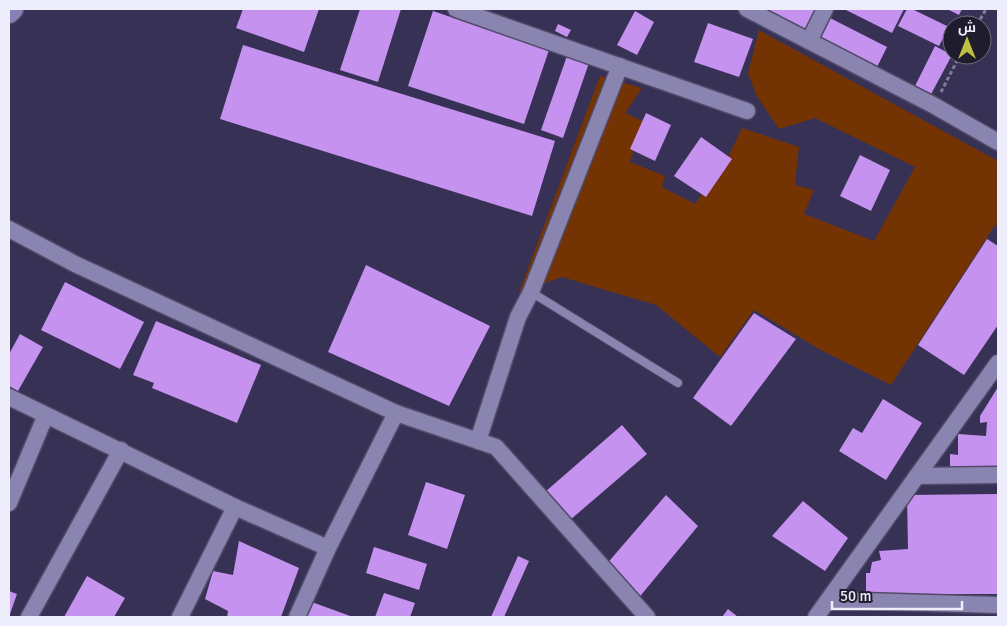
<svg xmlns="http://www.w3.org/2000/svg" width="1007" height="626" font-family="Signika,Cairo,sans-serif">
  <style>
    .green { fill: #733303 }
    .building { fill: #c692ef }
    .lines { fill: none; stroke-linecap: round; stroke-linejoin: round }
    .lane-casing { stroke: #514b69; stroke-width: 10 }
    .street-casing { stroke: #514b69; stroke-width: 19 }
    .secondary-casing { stroke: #514b69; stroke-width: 25 }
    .path { stroke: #807c98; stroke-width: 3; stroke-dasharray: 4 2.5; stroke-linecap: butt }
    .lane { stroke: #8985b0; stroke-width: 8 }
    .street { stroke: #8985b0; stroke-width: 16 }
    .secondary { stroke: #8780b9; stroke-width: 22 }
  </style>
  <rect width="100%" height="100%" fill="#373156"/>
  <path class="green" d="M759,30L998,161V226L995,225L891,385L821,350L754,310L720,357L656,305L562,277L519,292L600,76L642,88L625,113L643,121L630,162L665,176L662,187L695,204L727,159L742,128L799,147L795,185L814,190L804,214L874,241L915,167L815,118L779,129L756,95L748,73Z"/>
  <g class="building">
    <path d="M243,9H319L304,52L236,28Z"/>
    <path d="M360,9H401L378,82L340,70Z"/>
    <path d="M761,9H817L802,35Z"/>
    <path d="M844,9H904L892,33Z"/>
    <path d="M907,9H912L949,27L939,46L898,26Z"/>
    <path d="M947,9H962L959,15Z"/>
    <path d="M433,11L549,50L524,124L408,86Z"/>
    <path d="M635,11L654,22L637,55L617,45Z"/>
    <path d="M830,18L887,47L876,69L819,40Z"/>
    <path d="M708,23L753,39L739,77L694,62Z"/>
    <path d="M558,24L571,30L567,37L555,31Z"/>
    <path d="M243,45L555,141L532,216L220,119Z"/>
    <path d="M935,46L952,55L929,98L913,90Z"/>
    <path d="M568,53L590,60L563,138L541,130Z"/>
    <path d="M646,113L671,125L655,161L630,149Z"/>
    <path d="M701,137L732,159L706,197L674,176Z"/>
    <path d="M860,155L890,170L871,211L840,196Z"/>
    <path d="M987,239L998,246V325L964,375L918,345Z"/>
    <path d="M366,265L490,326L449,406L328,352Z"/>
    <path d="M65,282L144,322L120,369L41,330Z"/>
    <path d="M754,313L796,339L731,426L693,398Z"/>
    <path d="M156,321L261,365L237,423L152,388L154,383L133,375Z"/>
    <path d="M20,334L43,347L18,391L9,386V354Z"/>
    <path d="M998,387V471L950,469V454L958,455V434L986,436L987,422L980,423V416Z"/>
    <path d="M883,399L922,423L886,480L839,451L853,428L862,433Z"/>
    <path d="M622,425L647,454L570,520L545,492Z"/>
    <path d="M426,482L465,495L447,549L408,535Z"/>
    <path d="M998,494V594H866V573H870L872,562L881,560L879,551L908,549L907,495Z"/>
    <path d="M666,495L698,526L637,600L605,566Z"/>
    <path d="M803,501L848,538L825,571L772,536Z"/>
    <path d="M239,541L299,568L281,617H227L228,611L205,599L213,571L233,575Z"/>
    <path d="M374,547L427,564L419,590L366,573Z"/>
    <path d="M518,556L529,561L504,617H491Z"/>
    <path d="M87,576L125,598L114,617H64Z"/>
    <path d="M9,591L17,594L9,617Z"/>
    <path d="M384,593L415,603L410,617H375Z"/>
    <path d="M309,601L353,617H304Z"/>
    <path d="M728,609L738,617H722Z"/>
  </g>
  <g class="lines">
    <g class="lane-casing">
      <path id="lane" d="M531,292L678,383"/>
    </g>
    <g class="street-casing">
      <g id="street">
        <path d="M456,9L747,111"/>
        <path d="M747,9L933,105L998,142"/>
        <path d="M809,41L825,9"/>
        <path d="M9,229L75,264L396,413L496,447L647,617"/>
        <path d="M9,397L235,507L328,548"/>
        <path d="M478,441L518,317L531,292L620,66"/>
        <path d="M917,476L998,475"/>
        <path d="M9,503L45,417"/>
        <path d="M829,600L998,605"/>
        <path d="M29,617L121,450"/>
        <path d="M180,617L235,507"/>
        <path d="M297,617L328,548L396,413"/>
        <path d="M816,617L998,363"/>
      </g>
    </g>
    <g class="secondary-casing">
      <path id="secondary" d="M9,12L12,9"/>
    </g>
    <g class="path">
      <path d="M977,25L986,9"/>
      <path d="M941,92L960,55"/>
    </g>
    <use href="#lane" class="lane"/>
    <use href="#street" class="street"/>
    <use href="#secondary" class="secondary"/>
  </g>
  <rect width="1007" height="626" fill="none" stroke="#eeedfb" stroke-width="20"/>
  <g transform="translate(967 40)"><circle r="24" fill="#1e1c2d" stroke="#71707f"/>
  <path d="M0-4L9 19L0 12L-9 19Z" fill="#bfbe42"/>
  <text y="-8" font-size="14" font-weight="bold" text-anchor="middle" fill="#eeedfb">ش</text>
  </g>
  <path d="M832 601v8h130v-8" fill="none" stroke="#eeedfb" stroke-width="2.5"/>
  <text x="840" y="601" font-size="15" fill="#eeedfb" stroke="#1e1c2d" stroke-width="4" paint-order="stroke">50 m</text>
</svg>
